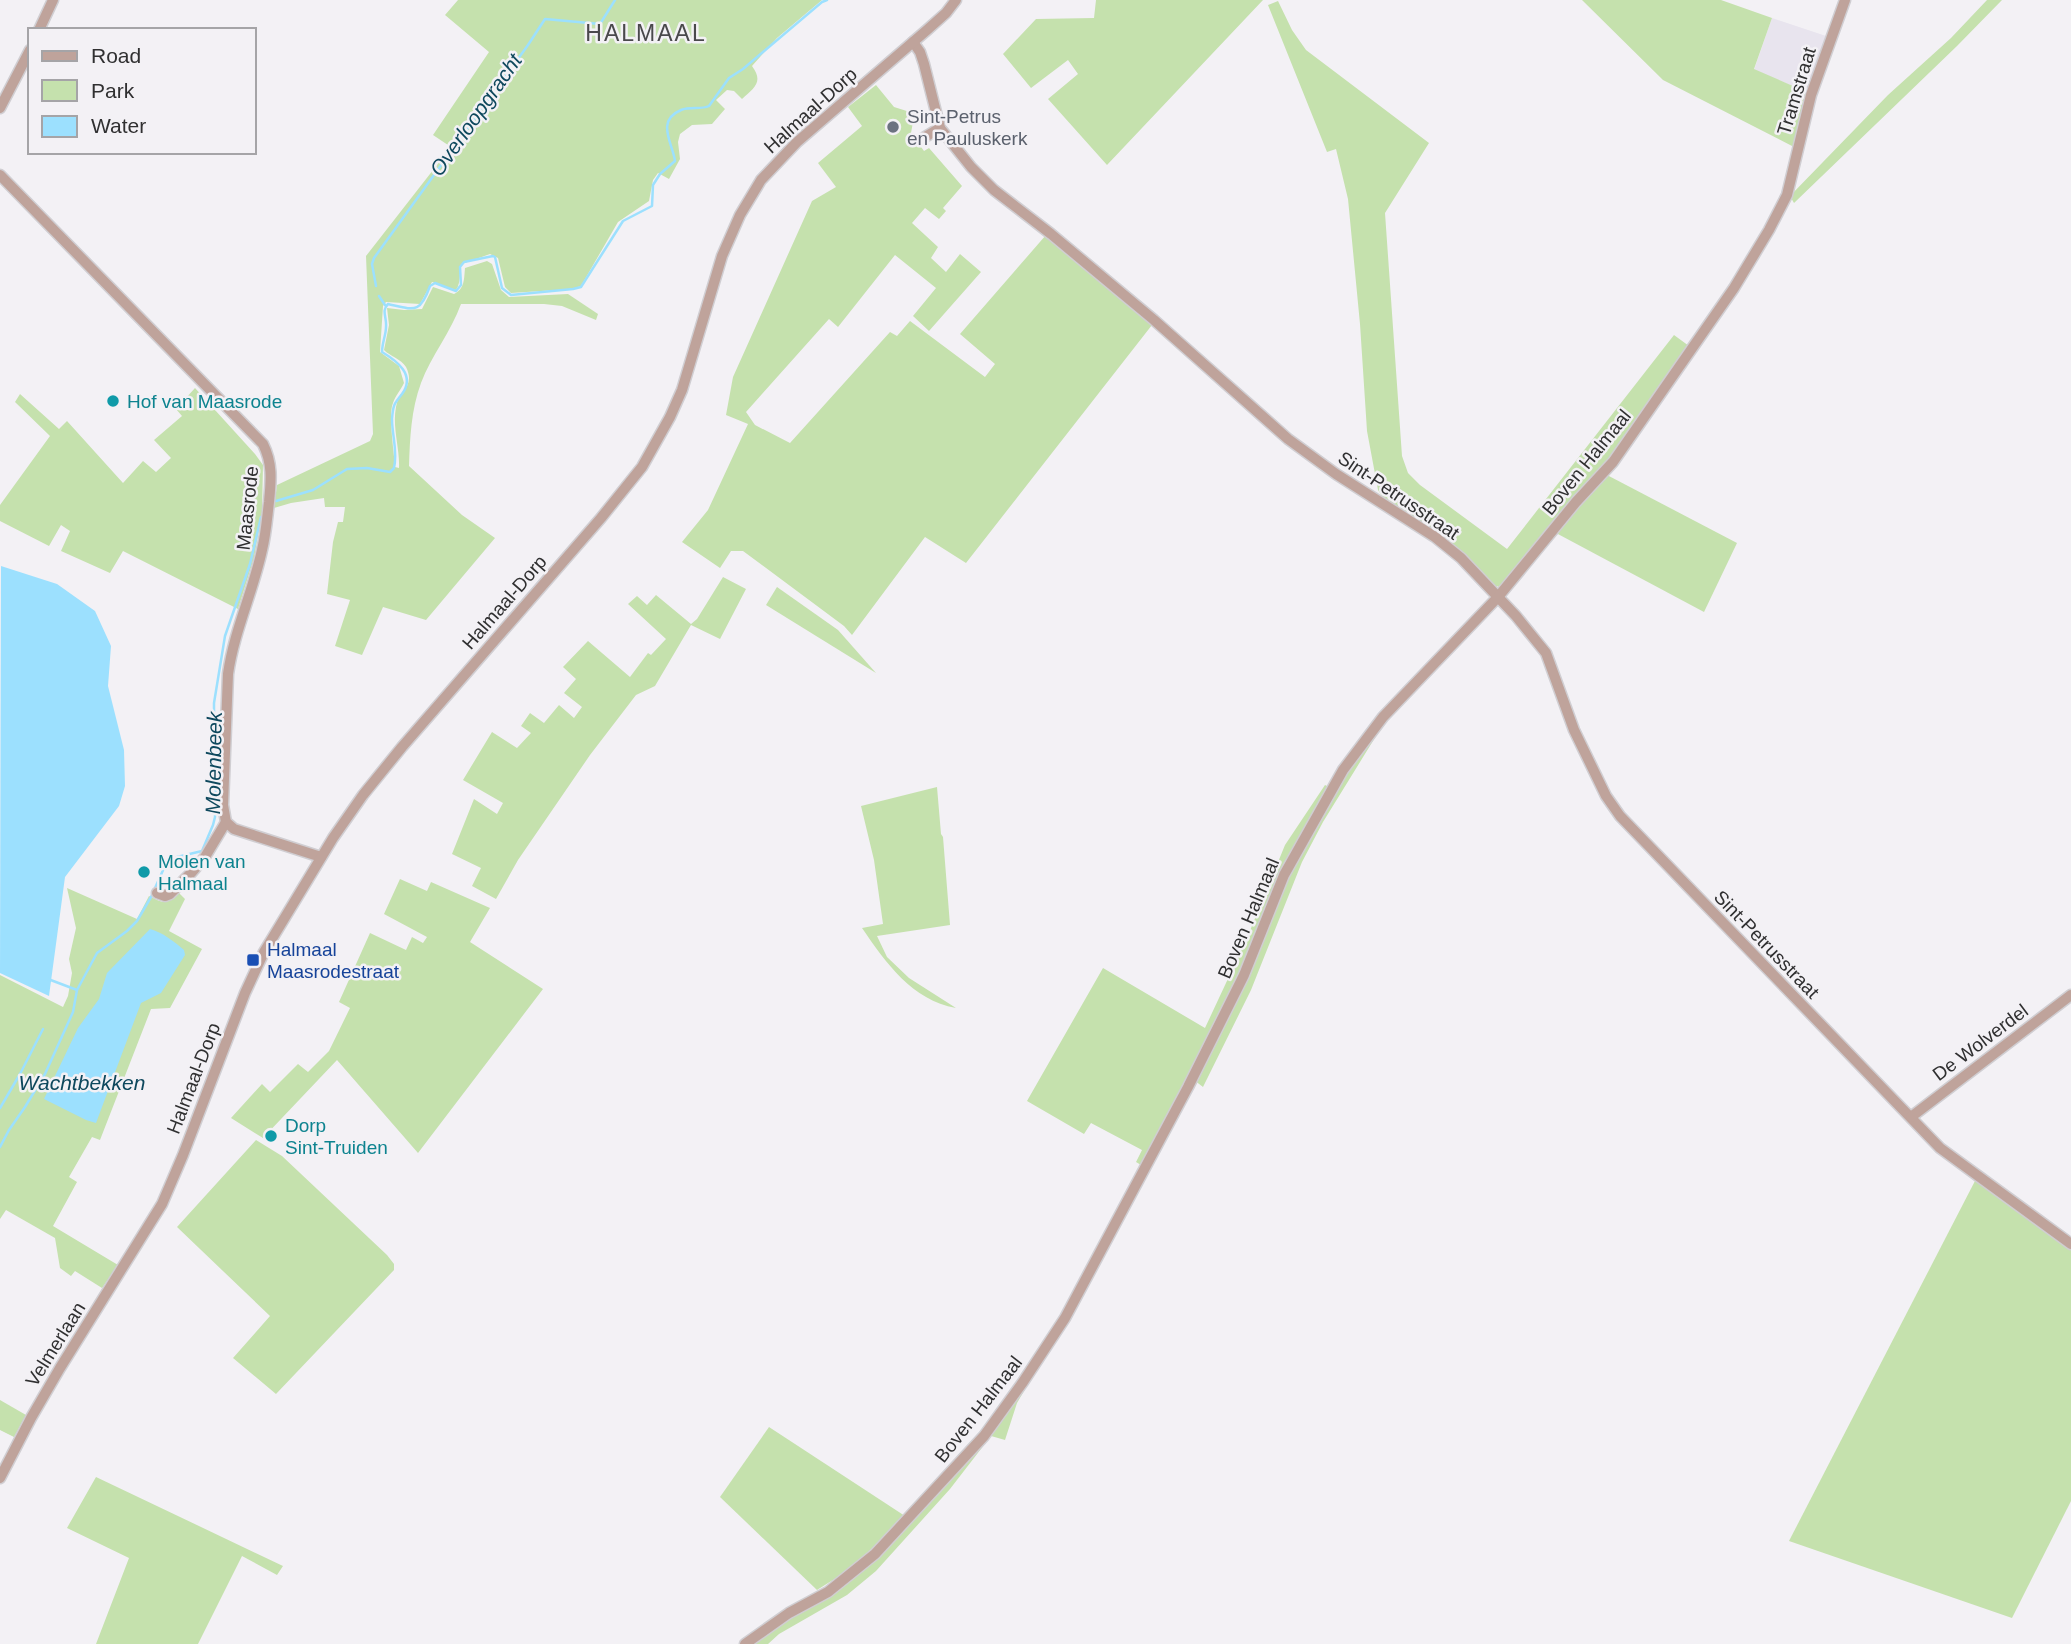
<svg xmlns="http://www.w3.org/2000/svg" width="2071" height="1644" font-family="Helvetica,sans-serif">
  <style>
    .built { fill: #e8e4ee }
    .green { fill: #c5e1ad }
    .water { fill: #9ce0fe }
    .lines { fill: none; stroke-linecap: round; stroke-linejoin: round }
    .stream { stroke: #9ce0fe; stroke-width: 2.5 }
    .minor-casing { stroke: #d0ced2; stroke-width: 13 }
    .minor { stroke: #bfa39b; stroke-width: 10 }
    .worship-dot { fill: #6b7280; stroke: #f3f1f5; stroke-width: 2.5 }
    .culture-dot { fill: #0f9aa8; stroke: #f3f1f5; stroke-width: 2.5 }
    .transit-dot { fill: #1a4fb4; stroke: #f3f1f5; stroke-width: 2.5 }
    .labels { text-anchor: middle; stroke-width: 5; stroke-linejoin: round; paint-order: stroke }
    .street-label { font-size: 19px; fill: #303031; stroke: #f3f1f5 }
    .worship-label { font-size: 19px; fill: #5b616d; stroke: #f3f1f5; text-anchor: start }
    .culture-label { font-size: 19px; fill: #0d838f; stroke: #f3f1f5; text-anchor: start }
    .transit-label { font-size: 19px; fill: #164399; stroke: #f3f1f5; text-anchor: start }
    .water-label { font-size: 21px; font-style: italic; fill: #0e485d; stroke: #f3f1f5 }
    .quarter-label { font-size: 23px; letter-spacing: 2px; fill: #4a494c; stroke: #f3f1f5 }
  </style>
  <rect width="100%" height="100%" fill="#f3f1f5"/>
  <path class="built" d="M1772,18L1826,36L1807,92L1754,70Z"/>
  <g class="green">
    <path d="M458,0H822L777,38L752,66C764,82 754,88 742,99L734,91L727,90L716,100L725,109L712,124L692,125L680,134L678,142L680,159L669,179L658,173L653,180L649,201L618,222L581,286L572,289L511,293L505,287L498,258L490,254L462,264C458,272 462,281 456,290L432,282L420,304L386,302L383,306L380,352L399,366L404,383C401,390 395,396 393,403C388,414 394,452 395,467L399,468C400,449 392,427 396,407C398,392 416,387 406,367C401,359 390,356 384,350L389,325L387,308L404,310L422,309L433,287L454,294C465,289 464,278 465,268L487,261L492,264L501,290L509,297L568,294L598,314L596,320L562,306L544,304H461C451,332 431,356 421,383C411,410 410,438 409,466L462,515L495,538L426,620L383,607L362,655L335,646L350,600L327,594L333,542L338,522H343L345,507H325L324,498L291,503L274,508L277,485L370,441L373,434L366,256L451,147L433,135L489,52L445,15Z"/>
    <path d="M1096,0H1263L1107,165L1048,99L1078,74L1068,60L1031,88L1003,54L1036,19L1094,18Z"/>
    <path d="M1582,0H1721L1772,18L1754,69L1809,93L1794,147L1663,80Z"/>
    <path d="M1987,0H2002L1957,46L1794,203L1790,196L1888,95L1951,38Z"/>
    <path d="M1278,1L1292,30L1306,50L1429,143L1385,213L1402,456L1408,473L1420,485L1507,549L1674,335L1689,346L1615,455L1500,587L1495,586L1440,536L1385,501L1378,490L1367,431L1360,324L1348,199L1336,149L1327,152L1268,5Z"/>
    <path d="M876,85L894,107L910,112L913,122L911,133L924,151L929,148L962,186L943,208L946,211L939,219L925,208L912,223L938,247L931,258L946,272L960,254L981,272L929,331L913,316L936,288L895,255L838,327L829,319L746,412L755,425L790,443L890,332L897,336L910,321L985,377L995,364L960,334L1046,235L1152,325L966,563L925,537L852,635L844,626L743,551H731L720,568L682,542L708,510L748,424L726,415L733,377L812,201L836,187L818,163L862,126L848,107Z"/>
    <path d="M195,388L255,454L263,465L262,512L254,558L238,609L123,551L110,573L61,551L70,531L61,525L49,546L0,521V505L50,436L15,402L20,394L59,429L67,421L123,483L143,461L156,472L171,458L154,440L182,416L176,409Z"/>
    <path d="M1607,475L1737,543L1704,612L1556,533Z"/>
    <path d="M723,577L746,589L720,639L691,625L655,686L636,695L590,755L518,860L496,899L472,886L481,868L452,854L474,799L497,814L503,803L463,780L492,732L517,748L531,733L521,726L530,713L544,723L559,705L574,718L582,707L564,693L576,679L563,667L588,641L630,677L648,653L651,655L666,639L628,604L637,596L647,605L656,595L691,624L697,619Z"/>
    <path d="M777,587L838,630L876,673L766,605Z"/>
    <path d="M1389,715L1323,822L1302,862L1251,990L1203,1087L1190,1077L1141,1165L1136,1162L1142,1150L1091,1123L1084,1134L1027,1101L1103,968L1205,1028L1247,938L1285,845L1325,785L1329,787L1288,877L1339,781Z"/>
    <path d="M937,787L941,834L943,837L950,925L877,936L887,957L909,978L956,1008C912,1000 886,963 862,928L883,924L874,860L861,806Z"/>
    <path d="M400,879L427,891L431,882L490,908L470,942L543,989L418,1153L337,1060L263,1138L231,1118L262,1084L270,1092L298,1064L308,1072L329,1051L350,1008L339,1002L370,933L406,950L412,937L423,943L427,937L384,914Z"/>
    <path d="M67,888L137,919L149,896C165,904 165,905 179,893L185,899L169,931L202,949L170,1008L151,1009L100,1140L92,1137L69,1177L77,1182L53,1226L118,1265L102,1288L75,1271L71,1276L60,1268L55,1238L6,1210L0,1219V975L63,1007L68,996L72,973L69,959L76,928Z"/>
    <path d="M256,1140L282,1156L387,1255L394,1264V1270L276,1394L233,1358L270,1316L177,1227Z"/>
    <path d="M1976,1179L2071,1248V1501L2012,1618L1789,1541Z"/>
    <path d="M1048,1350L1017,1403L1005,1440L991,1436L950,1489L876,1571L847,1595L779,1634L768,1644H751L766,1633L844,1585L945,1484Z"/>
    <path d="M0,1400L26,1415L14,1437L0,1430Z"/>
    <path d="M769,1427L905,1516L852,1568L817,1590L720,1497Z"/>
    <path d="M96,1477L283,1566L277,1575L242,1556L198,1644H96L129,1558L67,1528Z"/>
  </g>
  <g class="water">
    <path d="M1,566L57,584L95,611L111,646L108,686L124,750L125,786L119,806L65,877L49,996L0,973Z"/>
    <path d="M150,929C162,932 175,942 184,950L185,955L161,993L141,1003L96,1123L86,1120L44,1099L78,1028L99,999L107,973Z"/>
  </g>
  <g class="lines">
    <g class="stream">
      <path d="M376,286L372,264L374,258L528,45L545,19L600,24L615,0"/>
      <path d="M379,296L385,305"/>
      <path d="M276,501L313,490L347,469L367,468L390,472L394,468C398,451 392,436 392,419C393,405 394,404 402,394C416,375 397,361 382,352C382,343 386,335 386,327C387,317 381,311 388,304C415,310 420,314 430,286L435,283L456,291L461,285L460,267L464,262L493,256L495,257L502,288L511,295L573,289L581,287L623,221L652,206L653,185L660,174L675,161C673,144 655,121 681,110C690,106 701,110 709,106L729,78L743,69L822,2L827,0"/>
      <path d="M48,979L77,990"/>
      <path d="M0,1108L20,1074L43,1029"/>
      <path d="M0,1147L9,1130L25,1107L45,1074L73,1012L77,990L97,953L127,931L137,921L151,897L164,868L171,861L177,857L202,851L213,825L215,817L217,739L214,729V703L225,636L250,564L261,517"/>
    </g>
    <g class="minor-casing">
      <g id="minor">
        <path d="M39,30L53,0"/>
        <path d="M913,42L920,52L924,64L940,128L971,167L994,190L1051,234L1154,320L1288,439L1336,474L1435,537L1461,558L1516,616L1546,653L1574,730L1606,796L1620,816L1940,1148L2071,1244"/>
        <path d="M0,108L30,50"/>
        <path d="M920,140L940,128"/>
        <path d="M0,175L263,444C273,464 271,481 269,502C267,518 266,534 262,550C253,592 234,631 228,674L223,805L226,822L234,829L321,857"/>
        <path d="M157,893L165,896L170,894L192,872L205,857L226,822"/>
        <path d="M1911,1117L2071,995"/>
        <path d="M0,1478L31,1418L60,1368L162,1204L183,1155L245,993L264,952L333,838L363,795L402,747L601,518L642,467L670,417L682,390L722,256L740,215L761,180L797,142L927,30L946,13L956,0"/>
        <path d="M745,1644L789,1613L828,1592L875,1554L984,1436L1023,1382L1065,1318L1188,1087L1244,975L1284,875L1343,770L1383,717L1498,597L1576,502L1613,462L1734,288L1769,230L1787,195L1811,95L1845,0"/>
      </g>
    </g>
    <use href="#minor" class="minor"/>
  </g>
  <circle class="worship-dot" cx="893" cy="127" r="7"/>
  <g class="culture-dot">
    <circle cx="113" cy="401" r="7"/>
    <circle cx="144" cy="872" r="7"/>
    <circle cx="271" cy="1136" r="7"/>
  </g>
  <rect class="transit-dot" x="246" y="953" width="14" height="14" rx="3.5"/>
  <g class="labels">
    <g class="street-label">
      <text transform="translate(1796 91) rotate(-73)" y="7">Tramstraat</text>
      <text transform="translate(810 110) rotate(-42)" y="7">Halmaal-Dorp</text>
      <text transform="translate(1586 462) rotate(-51)" y="7">Boven Halmaal</text>
      <text transform="translate(1399 495) rotate(34)" y="7">Sint-Petrusstraat</text>
      <text transform="translate(247 508) rotate(-84)" y="7">Maasrode</text>
      <text transform="translate(504 602) rotate(-49)" y="7">Halmaal-Dorp</text>
      <text transform="translate(1248 918) rotate(-67)" y="7">Boven Halmaal</text>
      <text transform="translate(1767 944) rotate(46)" y="7">Sint-Petrusstraat</text>
      <text transform="translate(1980 1042) rotate(-37)" y="7">De Wolverdel</text>
      <text transform="translate(193 1078) rotate(-69)" y="7">Halmaal-Dorp</text>
      <text transform="translate(55 1344) rotate(-58)" y="7">Velmerlaan</text>
      <text transform="translate(978 1409) rotate(-52)" y="7">Boven Halmaal</text>
    </g>
    <g class="worship-label">
      <text x="907" y="123">Sint-Petrus<tspan x="907" dy="22">en Pauluskerk</tspan></text>
    </g>
    <g class="culture-label">
      <text x="127" y="408">Hof van Maasrode</text>
      <text x="158" y="868">Molen van<tspan x="158" dy="22">Halmaal</tspan></text>
      <text x="285" y="1132">Dorp<tspan x="285" dy="22">Sint-Truiden</tspan></text>
    </g>
    <g class="transit-label">
      <text x="267" y="956">Halmaal<tspan x="267" dy="22">Maasrodestraat</tspan></text>
    </g>
    <g class="water-label">
      <text transform="translate(476 115) rotate(-55)" y="7">Overloopgracht</text>
      <text transform="translate(214 763) rotate(-89)" y="7">Molenbeek</text>
      <text x="82" y="1090">Wachtbekken</text>
    </g>
    <g class="quarter-label">
      <text x="646" y="41">HALMAAL</text>
    </g>
  </g>
  <rect x="28" y="28" width="228" height="126" fill="#f3f1f5" stroke="#a5a4a7" stroke-width="2"/>
  <rect x="42" y="51" width="35" height="10" fill="#bfa39b" stroke="#a5a4a7" stroke-width="2"/>
  <text x="91" y="63" font-size="21" fill="#303031">Road</text>
  <rect x="42" y="80" width="35" height="21" fill="#c5e1ad" stroke="#a5a4a7" stroke-width="2"/>
  <text x="91" y="98" font-size="21" fill="#303031">Park</text>
  <rect x="42" y="116" width="35" height="21" fill="#9ce0fe" stroke="#a5a4a7" stroke-width="2"/>
  <text x="91" y="133" font-size="21" fill="#303031">Water</text>
</svg>
